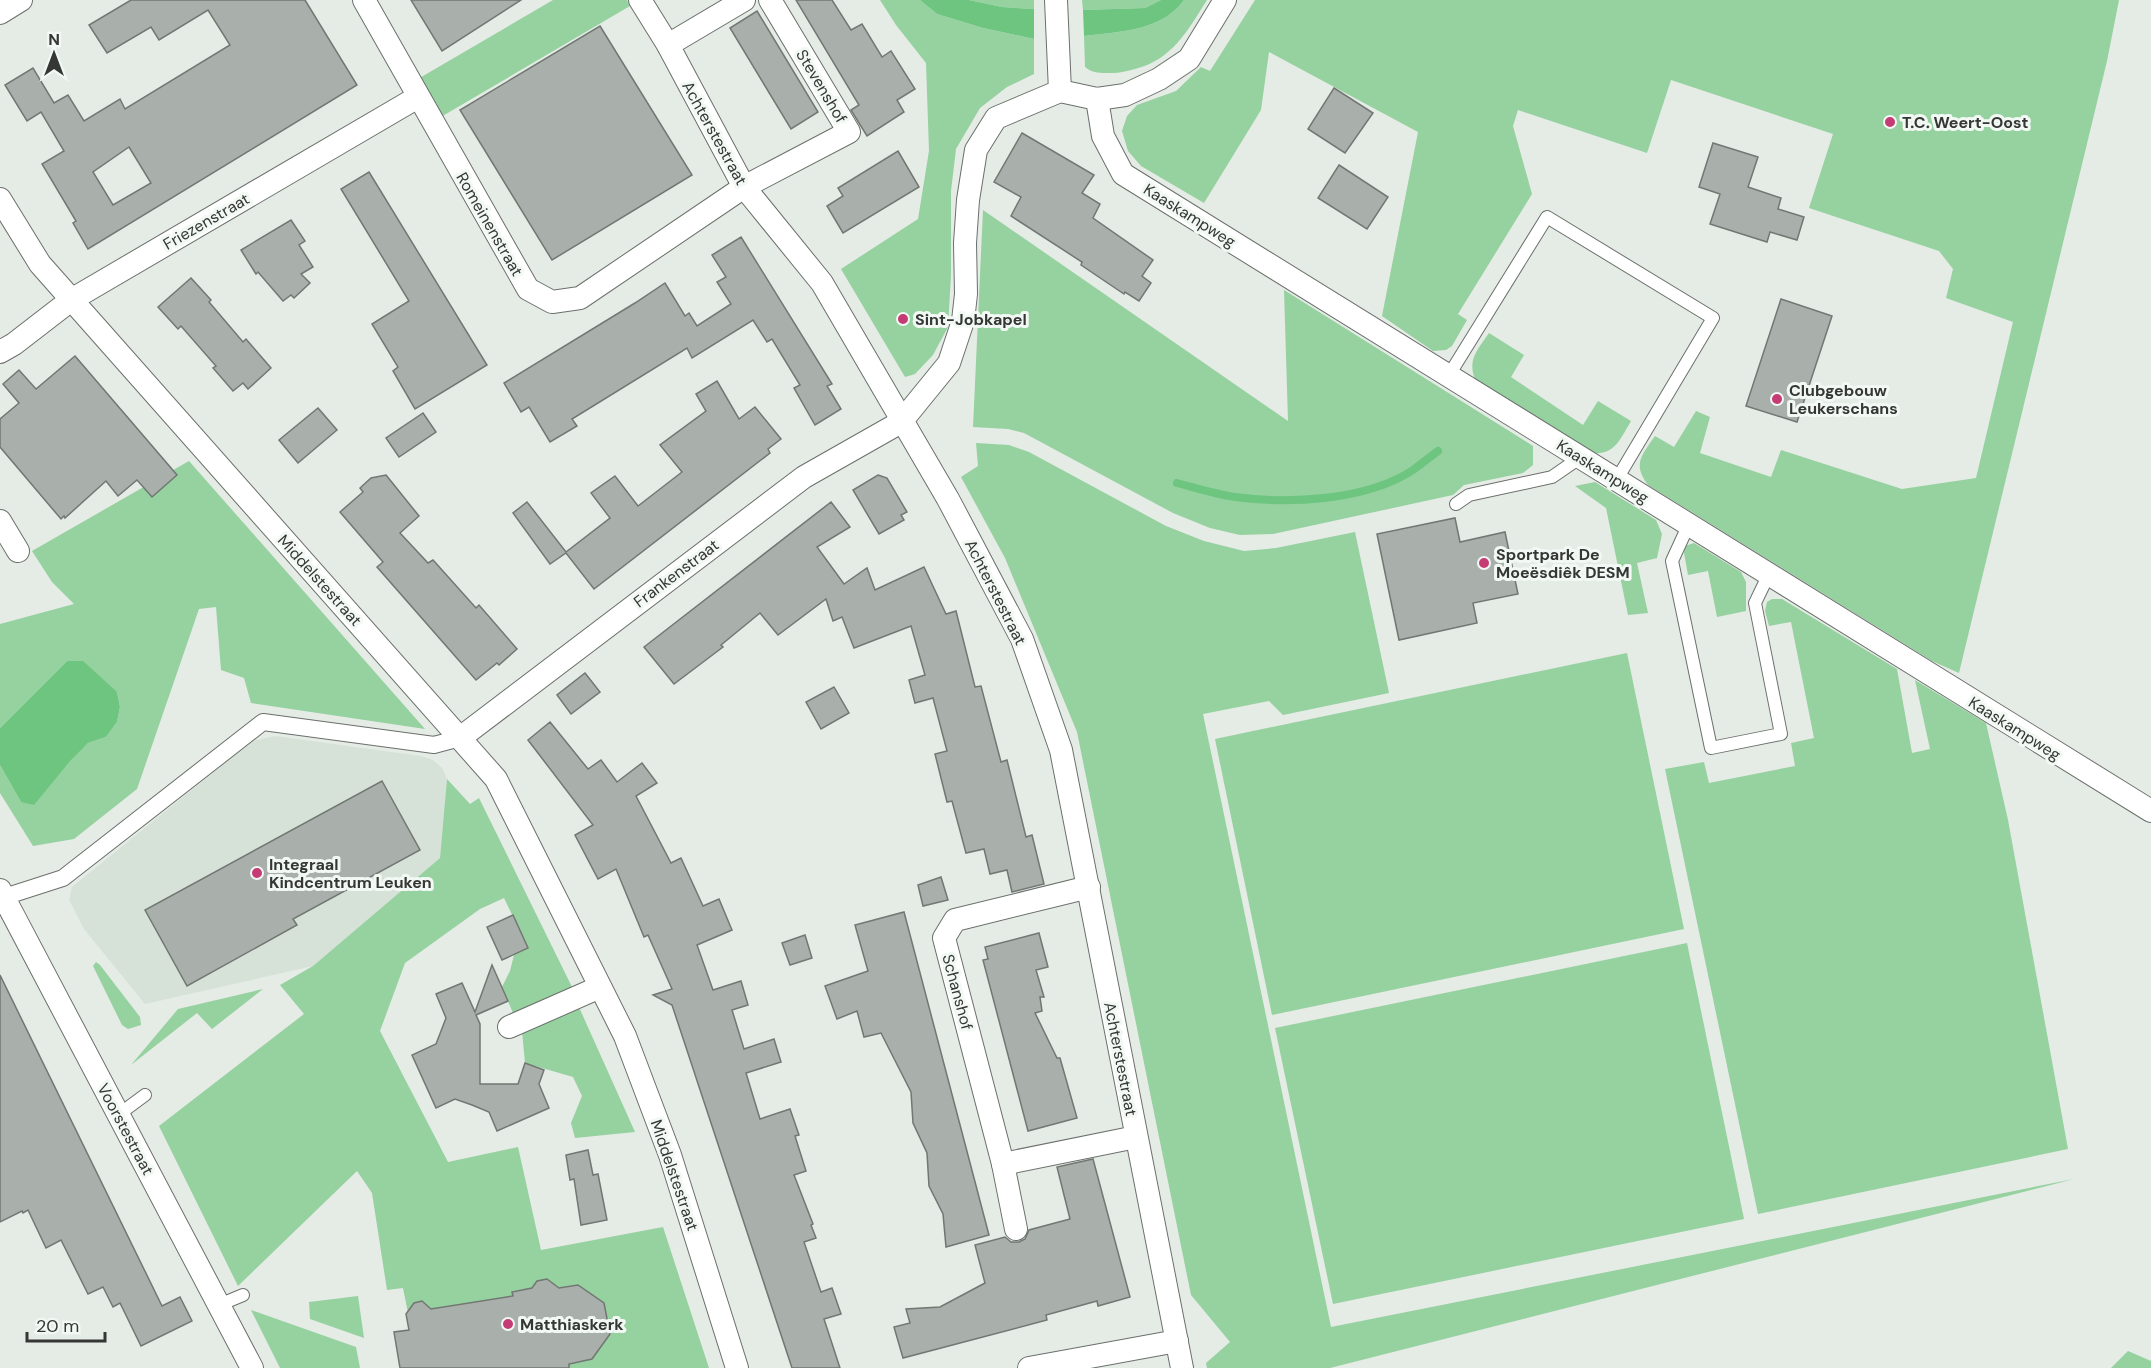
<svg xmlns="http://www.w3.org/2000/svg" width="2151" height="1368" font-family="'DM Sans',sans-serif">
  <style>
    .built { fill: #d6e2d7 }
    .green { fill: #96d1a0 }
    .water { fill: #6dc580 }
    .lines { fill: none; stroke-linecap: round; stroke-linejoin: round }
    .stream { stroke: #6dc580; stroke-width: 8 }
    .building { fill: #a9afaa; stroke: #727773; stroke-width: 1.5; fill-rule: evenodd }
    .service-casing { stroke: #6b706c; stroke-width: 14 }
    .pedestrian-casing { stroke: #6b706c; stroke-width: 18 }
    .minor-casing { stroke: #6b706c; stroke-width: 24 }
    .service { stroke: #fff; stroke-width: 12 }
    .pedestrian { stroke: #fff; stroke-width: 16 }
    .minor { stroke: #fff; stroke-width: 22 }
    .poi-dot { fill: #c53b74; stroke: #f2f8f3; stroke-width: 2 }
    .labels { text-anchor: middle; stroke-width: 6; stroke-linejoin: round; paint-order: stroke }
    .street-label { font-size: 16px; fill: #353735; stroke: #f2f8f3 }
    .poi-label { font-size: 16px; font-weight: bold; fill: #353735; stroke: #f2f8f3; text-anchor: start }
  </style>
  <rect width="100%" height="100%" fill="#e5ebe5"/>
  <path class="built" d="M275,736L421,756L433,760L442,768L447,779L440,858L313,966L145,1004L84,929L69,900L72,887L252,741Z"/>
  <g class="green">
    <path d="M553,0H627L630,6L434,121L411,83Z"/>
    <path d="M880,0H920L937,14L983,28L1034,39V74L1007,87L980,108L956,149L951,191V275L948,327L933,355L915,374L905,377L841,269L918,219L929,151L926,63L896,25Z"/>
    <path d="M969,0H1034V9L1002,7Z"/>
    <path d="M1082,0H1161L1145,8L1083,10Z"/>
    <path d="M1184,0H1207C1188,30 1172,60 1135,69C1127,71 1120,73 1112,73C1102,73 1093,74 1085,67L1084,36C1118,32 1162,31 1184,0Z"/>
    <path d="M1255,0H2119L2107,61L1959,673L1932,661L1648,485C1632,464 1642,455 1655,436L1674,447L1696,411L1710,417L1700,453L1771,477L1781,450L1902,489L1976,478L2013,322L1946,298L1953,269L1939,251L1809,208L1833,134L1671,80L1647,153L1518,110L1513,126L1532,194L1458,314L1467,320L1452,346L1446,350L1433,351L1382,316L1418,132L1269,52L1261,110L1204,203L1141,166L1128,151L1122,131L1127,116L1137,105L1176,91L1201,67L1210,71Z"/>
    <path d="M983,210L1288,421L1284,290L1533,446V465L1523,473L1464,485L1453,495L1273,534L1240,535L1210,528L1173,513L1024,433L1008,429L973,427Z"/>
    <path d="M1489,333L1524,355L1511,377L1583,425L1598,401L1631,421C1619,441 1615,456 1588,453L1477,384C1466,361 1476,352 1489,333Z"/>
    <path d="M976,443L1009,445L1029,452L1166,526L1204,541L1244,551L1276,548L1355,532L1389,693L1283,715L1269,701L1203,714L1331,1327L2074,1179L1330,1368H1207L1206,1363L1230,1342L1191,1295L1077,732L1005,558L961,477L978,466Z"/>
    <path d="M189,461L425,729L251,703L244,678L221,670L216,607L199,609L137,789L74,839L33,846L0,793V765L21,802L88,743L106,737L117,722L120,707L117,692L67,661L0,728V624L74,604L52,582L32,551Z"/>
    <path d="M1595,482L1656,520L1662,534L1657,558L1637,563L1648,613L1628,615L1606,508L1575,486Z"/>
    <path d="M1694,543L1741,572L1746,582V611L1717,617L1708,571L1688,575L1684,553L1685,546Z"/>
    <path d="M1772,599H1782L1897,669L1912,753L1930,749L1915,680L1986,723L2008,820L2068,1149L1758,1214L1665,769L1704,762L1709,783L1795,766L1791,743L1814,738L1791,622L1769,626L1765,611L1767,602Z"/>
    <path d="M1627,653L1684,929L1272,1015L1215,739Z"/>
    <path d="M447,779L470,804L479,798L572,987L513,1013L502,987L510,971L514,955L528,948L504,898L480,909L405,963L380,1031L448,1162L518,1147L541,1250L663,1227L709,1368H414L410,1323L403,1288L387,1290L372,1193L357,1171L238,1286L159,1126L304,1014L280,985L313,966L440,858Z"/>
    <path d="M1687,943L1744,1219L1333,1304L1275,1028Z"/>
    <path d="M96,962L100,965L140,1017L141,1025L128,1029L122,1025L93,966Z"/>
    <path d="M263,989L212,1029L197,1013L131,1065L178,1009Z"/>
    <path d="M578,1005L635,1132L575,1138L571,1123L582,1096L573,1077L525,1063L522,1031Z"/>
    <path d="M358,1296L364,1338L310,1319L309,1302Z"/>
    <path d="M251,1310L356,1347L360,1368H280Z"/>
    <path d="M2128,1351L2151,1361V1368H2111Z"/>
  </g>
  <g class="water">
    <path d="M920,0H969L1002,7L1034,9V39L983,28L937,14Z"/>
    <path d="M1161,0H1184C1162,31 1118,32 1084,36L1083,10L1145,8Z"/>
    <path d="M67,661H83L117,692L120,707L117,722L106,737L88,743L70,761L34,805L21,802L0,765V728Z"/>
  </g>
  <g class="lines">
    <path class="stream" d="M1177,483C1196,488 1215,494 1235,497C1288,504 1366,501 1413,470C1421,464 1430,457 1438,451"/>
  </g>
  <g class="building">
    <path d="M131,0H305L357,85L88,249L73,223L76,221L42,164L64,151L41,112L27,121L5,85L33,68L54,103L68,95L84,121L120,99L125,109L230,45L208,10L159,40L151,27L107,53L89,25ZM129,147L151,183L113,205L93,172Z"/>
    <path d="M411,0H521L442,51Z"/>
    <path d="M796,0H832L851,30L862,24L882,57L891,51L915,89L897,100L904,112L867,136L851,110L859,105Z"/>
    <path d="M757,11L818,112L791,129L730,28Z"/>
    <path d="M600,26L692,175L552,260L460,110Z"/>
    <path d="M1334,88L1373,113L1345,153L1308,129Z"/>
    <path d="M1022,133L1094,175L1082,193L1100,204L1093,218L1153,260L1142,276L1151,283L1139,301L1125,292L1124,294L1081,265L1082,262L1011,216L1021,197L994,182Z"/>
    <path d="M1713,143L1758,157L1748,187L1781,198L1778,209L1804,217L1797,240L1770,232L1767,242L1710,224L1720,194L1699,187Z"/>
    <path d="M898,151L919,187L843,233L827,206L843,196L838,188Z"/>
    <path d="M1339,165L1388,197L1367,229L1318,198Z"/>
    <path d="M369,172L487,365L415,409L393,371L398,367L372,324L409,301L341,189Z"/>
    <path d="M291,220L305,241L299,245L313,267L301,274L310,283L294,298L291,295L283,301L258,272L256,274L241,250Z"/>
    <path d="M741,237L832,384L827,386L841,409L815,425L794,388L800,385L772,339L767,342L753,320L692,358L687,348L572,419L577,426L550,442L529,407L521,412L504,383L635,303L665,283L685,316L689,313L697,326L731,304L717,282L726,277L712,255Z"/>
    <path d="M191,278L211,300L209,302L243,342L246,339L271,368L248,389L243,383L233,391L213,368L216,366L181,326L178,329L158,307Z"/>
    <path d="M1781,299L1832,316L1797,422L1746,406Z"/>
    <path d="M75,356L177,475L152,497L137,480L118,496L106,481L65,518L64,516L61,519L0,447V419L19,403L3,384L19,370L36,389Z"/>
    <path d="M717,381L739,419L755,407L781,439L768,449L770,453L594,589L566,553L550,564L513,513L527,502L566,552L610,518L591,493L615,476L638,506L682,472L660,445L706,411L696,394Z"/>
    <path d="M318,408L337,430L298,463L279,440Z"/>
    <path d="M423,413L436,432L399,457L386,438Z"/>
    <path d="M386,475L419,516L400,533L428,563L433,560L476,608L479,605L517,649L499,665L497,663L476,680L377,567L383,562L340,512L363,492L360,488L371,478Z"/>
    <path d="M878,475L887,478L907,512L901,515L904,520L879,534L853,490Z"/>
    <path d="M831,502L850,527L817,547L844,584L867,568L875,590L924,567L946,614L956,611L975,687L981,686L1001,762L1007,760L1026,837L1032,835L1044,884L1012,892L1007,870L990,874L984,849L966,853L952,801L947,802L935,754L947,751L933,698L915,703L909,680L925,675L911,626L854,648L842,617L833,621L826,599L778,635L760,613L721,645L723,647L674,684L644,647Z"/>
    <path d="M1455,518L1460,542L1505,532L1518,594L1473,603L1477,623L1399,640L1377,534Z"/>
    <path d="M585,673L600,692L571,714L557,695Z"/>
    <path d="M834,687L849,713L821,729L806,702Z"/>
    <path d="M550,722L588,769L601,760L617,782L642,763L657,783L636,796L671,863L681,858L703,906L719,899L732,930L697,945L713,990L741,981L748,1005L732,1010L744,1049L774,1039L781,1062L746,1073L760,1119L790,1109L799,1135L795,1136L806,1171L794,1175L813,1224L811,1225L816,1238L804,1242L821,1292L832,1288L841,1314L824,1319L840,1368H792L672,1005L653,995L672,989L648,935L644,937L616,869L598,879L575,835L593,825L528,740Z"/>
    <path d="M382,781L420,850L293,919L297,925L187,986L145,910Z"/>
    <path d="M941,877L948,900L923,906L918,885Z"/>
    <path d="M904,912L989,1235L946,1247L943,1214L929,1186L927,1153L913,1123L911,1092L881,1033L864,1037L857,1011L837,1019L825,986L868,971L855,925Z"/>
    <path d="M513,915L528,948L502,960L487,927Z"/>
    <path d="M1039,933L1048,967L1036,970L1044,997H1040L1042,1011L1035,1013L1057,1058H1060L1077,1118L1028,1131L983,960L988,959L985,947Z"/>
    <path d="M805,935L812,958L790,965L782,943Z"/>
    <path d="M492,965L508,1001L476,1015L480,1024V1084H518L525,1063L544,1070L539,1084L549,1108L497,1131L489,1112L472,1105L455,1099L436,1108L412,1055L436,1044L446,1018L436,994L462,983L475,1012Z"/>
    <path d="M0,975L162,1306L180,1297L192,1321L141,1346L120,1303L113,1307L103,1287L88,1294L61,1240L46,1248L28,1210L23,1213L22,1211L0,1222Z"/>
    <path d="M588,1150L593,1175L598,1174L607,1220L581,1225L574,1179L570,1180L566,1155Z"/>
    <path d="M1093,1159L1130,1297L1098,1306L1097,1301L1046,1315L1047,1320L903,1358L894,1327L910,1323L906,1309L940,1307L985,1283L975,1245L1005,1237L1011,1242H1019L1025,1239L1029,1230L1070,1219L1057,1167Z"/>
    <path d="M547,1279L559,1288L578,1285L604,1303L610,1334L592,1359L569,1364V1368H400L394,1332L409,1330L406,1314L414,1303L422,1301L431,1309L513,1296L512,1292L532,1288L537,1281Z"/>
  </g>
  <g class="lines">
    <g class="service-casing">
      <g id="service">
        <path d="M1449,375L1547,217L1713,318L1617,479"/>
        <path d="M1456,504L1469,495L1552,477L1581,457"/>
        <path d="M1689,524L1672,561L1711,748L1781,734L1755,603L1769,574"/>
        <path d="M118,1115L145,1095"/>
        <path d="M219,1305L243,1295"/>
      </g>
    </g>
    <g class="pedestrian-casing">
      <path id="pedestrian" d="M4,897L63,878L263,722L434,745L460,738"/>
    </g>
    <g class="minor-casing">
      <g id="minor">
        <path d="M364,0L528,289L552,302L580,298L744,187L849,132L770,0"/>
        <path d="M640,0L668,45L744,187L822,283L948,499L1022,639L1061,750L1182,1368"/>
        <path d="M1056,0L1060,91"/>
        <path d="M0,13L21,0"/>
        <path d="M668,45L744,0"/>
        <path d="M1097,99L1103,136L1123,174L2151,811"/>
        <path d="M0,199L40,264L496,779L625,1036L670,1155L737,1368"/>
        <path d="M0,352L14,344L71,300L418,97"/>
        <path d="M0,521L18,551"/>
        <path d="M460,738L804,477L901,422L949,363L963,321L966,294L965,243L968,200L976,150L996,118L1060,91L1097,99L1125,95L1159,79L1189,59L1225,0"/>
        <path d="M0,890L252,1368"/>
        <path d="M509,1027L600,987"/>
        <path d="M1003,1164L1136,1137"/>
        <path d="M1016,1229L1003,1164L944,938L955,920L1089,887"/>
        <path d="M1029,1368L1177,1341"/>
      </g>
    </g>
    <use href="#service" class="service"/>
    <use href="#pedestrian" class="pedestrian"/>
    <use href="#minor" class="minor"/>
  </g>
  <g class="poi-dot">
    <circle cx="1890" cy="122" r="6"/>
    <circle cx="903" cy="319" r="6"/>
    <circle cx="1777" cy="399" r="6"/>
    <circle cx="1484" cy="563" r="6"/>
    <circle cx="257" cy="873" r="6"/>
    <circle cx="508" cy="1324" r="6"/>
  </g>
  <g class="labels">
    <g class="street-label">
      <text transform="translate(822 86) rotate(59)" y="6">Stevenshof</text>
      <text transform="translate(715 133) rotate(61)" y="6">Achterstestraat</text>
      <text transform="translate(1190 215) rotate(32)" y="6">Kaaskampweg</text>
      <text transform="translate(206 221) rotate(-30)" y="6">Friezenstraat</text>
      <text transform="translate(490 224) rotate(60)" y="6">Romeinenstraat</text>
      <text transform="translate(1603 471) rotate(32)" y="6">Kaaskampweg</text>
      <text transform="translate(676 573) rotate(-37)" y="6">Frankenstraat</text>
      <text transform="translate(320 580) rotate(48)" y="6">Middelstestraat</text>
      <text transform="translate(996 592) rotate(63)" y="6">Achterstestraat</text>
      <text transform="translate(2015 728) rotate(32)" y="6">Kaaskampweg</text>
      <text transform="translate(958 992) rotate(75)" y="6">Schanshof</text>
      <text transform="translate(1121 1059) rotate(79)" y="6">Achterstestraat</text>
      <text transform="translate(126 1129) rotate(62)" y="6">Voorstestraat</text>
      <text transform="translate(675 1175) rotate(71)" y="6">Middelstestraat</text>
    </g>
    <g class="poi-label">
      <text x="1902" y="128">T.C. Weert-Oost</text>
      <text x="915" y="325">Sint-Jobkapel</text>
      <text x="1789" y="396">Clubgebouw<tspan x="1789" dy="18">Leukerschans</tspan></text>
      <text x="1496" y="560">Sportpark De<tspan x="1496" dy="18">Moeësdiêk DESM</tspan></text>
      <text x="269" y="870">Integraal<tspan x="269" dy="18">Kindcentrum Leuken</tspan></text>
      <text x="520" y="1330">Matthiaskerk</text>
    </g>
  </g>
  <g transform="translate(54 54)" stroke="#f2f8f3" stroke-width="4.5" paint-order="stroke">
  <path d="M0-4.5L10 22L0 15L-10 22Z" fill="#353735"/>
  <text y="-9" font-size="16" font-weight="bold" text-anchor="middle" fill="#353735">N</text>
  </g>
  <path d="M27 1332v9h78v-9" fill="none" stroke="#353735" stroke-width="3"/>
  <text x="36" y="1332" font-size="18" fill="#353735" stroke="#f2f8f3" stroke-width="4.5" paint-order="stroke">20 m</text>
</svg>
